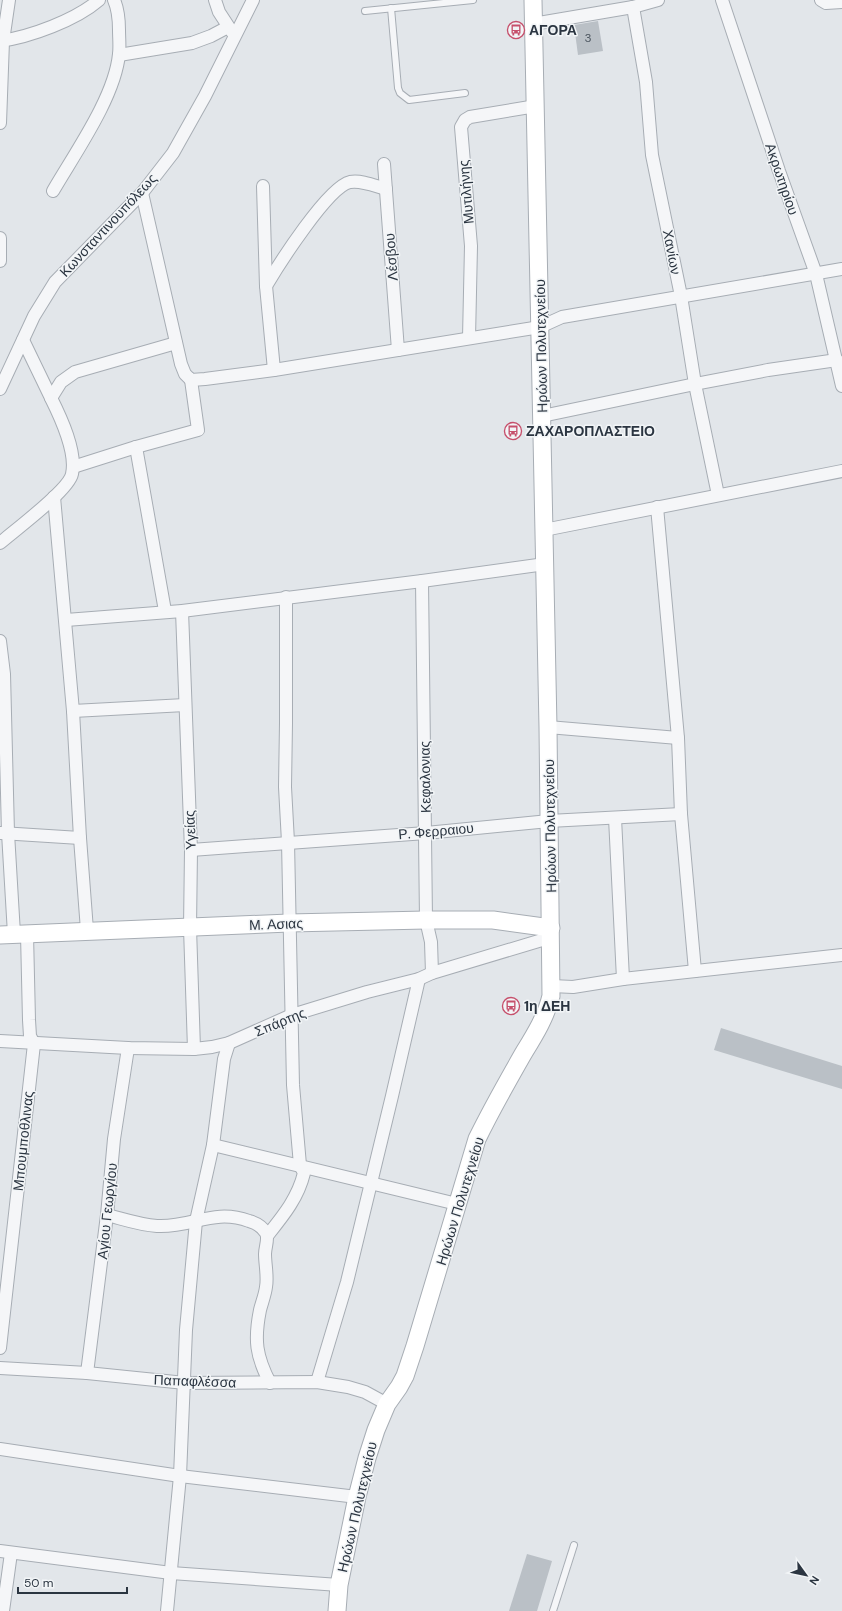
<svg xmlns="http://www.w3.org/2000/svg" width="842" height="1611" font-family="'DM Sans',sans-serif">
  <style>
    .building { fill: #bac0c6 }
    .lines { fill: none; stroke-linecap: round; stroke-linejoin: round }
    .lane-casing { stroke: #a7adb4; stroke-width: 8 }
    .street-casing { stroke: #a7adb4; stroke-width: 14 }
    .secondary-casing { stroke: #a7adb4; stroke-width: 19 }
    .lane { stroke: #f5f6f8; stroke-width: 6 }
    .street { stroke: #f5f6f8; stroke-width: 12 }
    .secondary { stroke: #fff; stroke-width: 17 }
    .labels { text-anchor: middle; stroke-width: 3; stroke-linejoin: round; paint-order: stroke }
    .number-label { font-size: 12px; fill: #4f5862 }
    .poi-label { font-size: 14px; font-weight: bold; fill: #2b3541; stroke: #f2f5f7; text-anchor: start }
    .street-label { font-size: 14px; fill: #2b3541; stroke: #f2f5f7 }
  </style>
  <rect width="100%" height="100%" fill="#e2e6ea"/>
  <g class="building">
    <path d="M598,21L603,51L578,55L574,25Z"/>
    <path d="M721,1028L842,1066V1089L714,1050Z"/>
    <path d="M527,1554L552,1561L537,1611H509Z"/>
  </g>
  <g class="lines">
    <g class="lane-casing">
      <g id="lane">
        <path d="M391,8L398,88L400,93L409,100L465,93"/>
        <path d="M365,11L473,0"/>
        <path d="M553,1611L574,1545"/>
      </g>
    </g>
    <g class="street-casing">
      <g id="street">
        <path d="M215,0L219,12L232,32"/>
        <path d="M722,0L779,171L816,274L842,386"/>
        <path d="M821,0L826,3L842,2"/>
        <path d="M633,7L646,82L652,155L681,296L695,384L718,495"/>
        <path d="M533,24L633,7L658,0"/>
        <path d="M0,41C30,37 76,20 99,0"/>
        <path d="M119,55L192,43L211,36L228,27"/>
        <path d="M0,123L3,41L9,0"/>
        <path d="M384,164L398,350"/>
        <path d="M263,186L266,286L274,370"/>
        <path d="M53,191C75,153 115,97 119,54C120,46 119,38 119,30C119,20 118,9 114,0"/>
        <path d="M142,193L181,364L185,374L191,380L205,379L274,370L540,327L562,317L842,269"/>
        <path d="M0,238V261"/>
        <path d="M266,286C279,264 328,187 350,182C362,180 375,186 386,189"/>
        <path d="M469,338L471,246L461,127L465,120L470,117L536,106"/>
        <path d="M23,340L51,398"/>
        <path d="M0,389L34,316L55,282L142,193L173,153L205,96L253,0"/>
        <path d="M542,416L695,384L768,370L837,360"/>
        <path d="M136,447L165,611"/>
        <path d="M73,467L136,447L198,430L191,380"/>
        <path d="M54,497L73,711L80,838L87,930"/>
        <path d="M657,507L678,738L681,814L695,971"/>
        <path d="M544,530L842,471"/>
        <path d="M0,543C15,530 69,490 72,474C77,452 61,418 51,398L61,382L75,372L176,343"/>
        <path d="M422,581L426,920L431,942L432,973"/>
        <path d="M182,611L191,850L190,928L194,1049"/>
        <path d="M66,620L182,611L422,581L545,564"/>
        <path d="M0,641L4,674L8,833L14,934"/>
        <path d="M73,711L185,705"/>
        <path d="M548,727L678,738"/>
        <path d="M615,818L623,979"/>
        <path d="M1,833L80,838"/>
        <path d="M191,850L426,833L549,821L681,814"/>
        <path d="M552,986L573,987L623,979L842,955"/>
        <path d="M0,1041L128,1048L194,1049L212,1047L229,1043L292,1015L367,992L419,979L432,973L552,937"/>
        <path d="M213,1145L457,1204"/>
        <path d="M107,1215C123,1219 140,1225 157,1226C192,1228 213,1208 249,1221C256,1223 262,1226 266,1233C269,1239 265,1247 265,1254C265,1264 268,1277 266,1287C265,1295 262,1302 260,1310C254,1340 256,1356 270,1383"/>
        <path d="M267,1236C283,1216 298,1198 304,1173L300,1165L293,1085L288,842L285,787L286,723V597"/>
        <path d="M0,1348L34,1044L30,1036L29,1020L27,934"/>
        <path d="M0,1368L87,1373L185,1383L317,1382L348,1387L365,1392L387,1404"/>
        <path d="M87,1373L107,1215L114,1139L128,1048"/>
        <path d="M317,1382L347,1282L392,1096L419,979"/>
        <path d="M0,1449L180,1476L357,1497"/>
        <path d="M0,1551L171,1573L339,1585"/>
        <path d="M3,1611L11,1553"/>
        <path d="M167,1611L180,1476L186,1330L196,1221L213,1145L224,1059L229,1043"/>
      </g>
    </g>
    <g class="secondary-casing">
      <g id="secondary">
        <path d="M0,935L289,923L426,920H493L551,928"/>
        <path d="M337,1611L339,1585L357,1497L367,1458L376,1430L387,1404L399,1387L405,1376L415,1346L477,1139C491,1110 507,1082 523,1054C534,1036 546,1017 551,996L548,727L533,0"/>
      </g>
    </g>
    <use href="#lane" class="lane"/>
    <use href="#street" class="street"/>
    <use href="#secondary" class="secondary"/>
  </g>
  <defs>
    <g id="bus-ring" transform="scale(0.9)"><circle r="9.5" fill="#f2f5f7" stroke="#c6506c" stroke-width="1.5"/><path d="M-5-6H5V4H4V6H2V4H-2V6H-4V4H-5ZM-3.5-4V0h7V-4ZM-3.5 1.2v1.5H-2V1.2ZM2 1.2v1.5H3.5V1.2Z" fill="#c6506c"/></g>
  </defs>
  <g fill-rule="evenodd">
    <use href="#bus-ring" x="516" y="30"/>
    <use href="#bus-ring" x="513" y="431"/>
    <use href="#bus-ring" x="511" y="1006"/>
  </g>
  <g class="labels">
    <g class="number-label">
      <text x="588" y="42">3</text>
    </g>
    <g class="poi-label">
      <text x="529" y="35">ΑΓΟΡΑ</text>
      <text x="526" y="436">ΖΑΧΑΡΟΠΛΑΣΤΕΙΟ</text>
      <text x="524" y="1011">1η ΔΕΗ</text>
    </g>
    <g class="street-label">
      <text transform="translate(782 179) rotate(71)" y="5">Ακρωτηρίου</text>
      <text transform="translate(466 192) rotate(-95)" y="5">Μυτιλήνης</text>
      <text transform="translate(108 225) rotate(-47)" y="5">Κωνσταντινουπόλεως</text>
      <text transform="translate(672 252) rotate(79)" y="5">Χανίων</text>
      <text transform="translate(391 257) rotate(-94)" y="5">Λέσβου</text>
      <text transform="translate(541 346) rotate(-91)" y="5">Ηρώων Πολυτεχνείου</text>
      <text transform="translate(425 777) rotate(-91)" y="5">Κεφαλονιας</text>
      <text transform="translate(550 826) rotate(-91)" y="5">Ηρώων Πολυτεχνείου</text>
      <text transform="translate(190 830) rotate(-92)" y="5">Υγείας</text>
      <text transform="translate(436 831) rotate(-5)" y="5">Ρ. Φερραιου</text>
      <text transform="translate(276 924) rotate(-2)" y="5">Μ. Ασιας</text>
      <text transform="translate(280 1022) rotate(-22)" y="5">Σπάρτης</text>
      <text transform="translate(23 1141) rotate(-84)" y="5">Μπουμποθλινας</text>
      <text transform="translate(460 1201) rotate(-73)" y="5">Ηρώων Πολυτεχνείου</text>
      <text transform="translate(107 1211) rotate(-84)" y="5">Αγίου Γεωργίου</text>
      <text transform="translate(195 1381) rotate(2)" y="5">Παπαφλέσσα</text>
      <text transform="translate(357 1507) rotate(-77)" y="5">Ηρώων Πολυτεχνείου</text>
    </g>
  </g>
  <g transform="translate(806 1575) rotate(123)" stroke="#f2f5f7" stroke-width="3" paint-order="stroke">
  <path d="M0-3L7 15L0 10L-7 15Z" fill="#2b3541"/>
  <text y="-6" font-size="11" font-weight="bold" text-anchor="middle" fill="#2b3541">N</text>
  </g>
  <path d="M18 1587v6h109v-6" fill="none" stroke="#2b3541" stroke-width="2"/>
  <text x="24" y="1587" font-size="12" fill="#2b3541" stroke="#f2f5f7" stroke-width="3" paint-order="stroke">50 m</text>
</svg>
